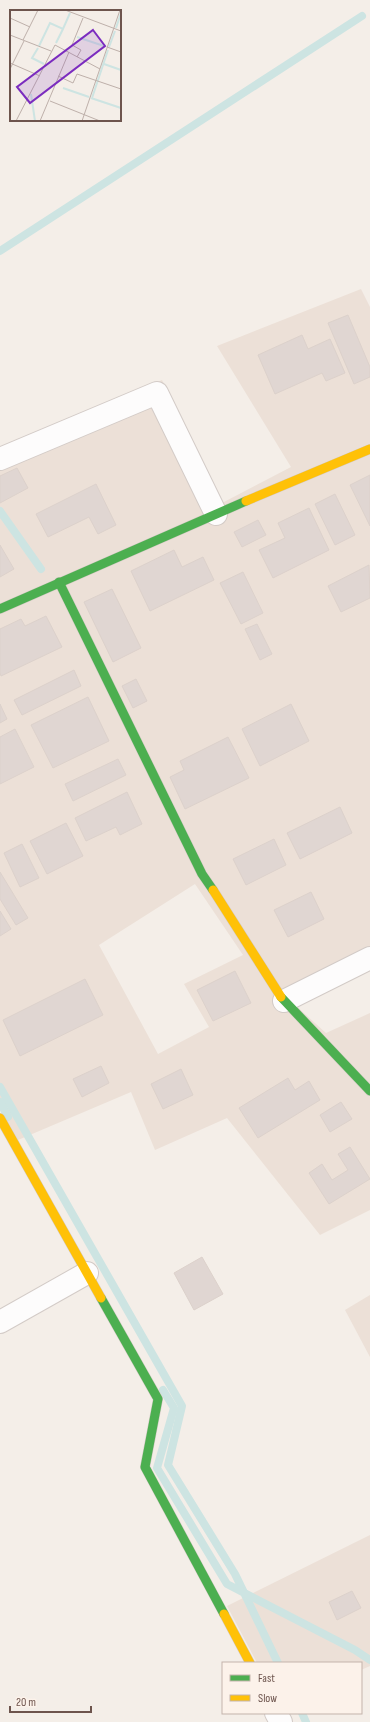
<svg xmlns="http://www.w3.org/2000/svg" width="370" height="1722" font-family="'Sofia Sans Condensed',sans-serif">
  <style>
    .residential { fill: #ece0d7; fill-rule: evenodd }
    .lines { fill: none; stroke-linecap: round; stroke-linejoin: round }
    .stream { stroke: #cde4e2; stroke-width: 8 }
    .building { fill: #e0d6d2; stroke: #dcd1cb }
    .street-casing { stroke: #d3cbc7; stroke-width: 24 }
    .fast-casing { stroke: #d3cac5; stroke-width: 10 }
    .slow-casing { stroke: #d3cac5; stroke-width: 10 }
    .street { stroke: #fdfcfc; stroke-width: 22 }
    .fast { stroke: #4caf50; stroke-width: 9 }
    .slow { stroke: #ffc107; stroke-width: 9 }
    .inset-river { fill: none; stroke: #cde4e2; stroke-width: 2 }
    .inset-road { fill: none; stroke: #beb0aa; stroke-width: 1 }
    .view { fill: #7b2cbf; fill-opacity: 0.15; stroke: #7b2cbf; stroke-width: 2 }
    .inset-edge { fill: none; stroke: #6d544d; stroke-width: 2 }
  </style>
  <rect width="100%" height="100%" fill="#f4eee8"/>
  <g class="residential">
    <path d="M361,289L370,307V967L295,1005L326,1033L370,1013V1210L320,1235L227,1118L155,1150L131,1092L18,1140L0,1108V449L162,380L222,503L291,467L217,346ZM195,884L243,955L184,984L209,1027L158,1054L99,945Z"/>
    <path d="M370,1295V1357L345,1310Z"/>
    <path d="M370,1535V1666L361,1670V1663H257L227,1606Z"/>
  </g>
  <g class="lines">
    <g class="stream">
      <path d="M0,251L362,16"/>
      <path d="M0,511L41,569"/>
      <path d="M0,1087L182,1406L168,1465L235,1574L278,1663"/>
      <path d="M0,1102L8,1117"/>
      <path d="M163,1390L174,1408L157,1468L227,1584L355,1650L370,1660"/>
      <path d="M302,1713L306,1722"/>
    </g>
  </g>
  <g class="building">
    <path d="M348,315L370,367V377L354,384L328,323Z"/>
    <path d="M302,335L308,349L330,339L345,373L326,381L322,373L275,394L258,355Z"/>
    <path d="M17,468L28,488L0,503V476Z"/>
    <path d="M370,475V526L350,485Z"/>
    <path d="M96,484L116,525L98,534L89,517L48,537L36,514Z"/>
    <path d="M335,494L355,535L335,545L315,504Z"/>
    <path d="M309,508L329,550L273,578L259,550L285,538L278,523Z"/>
    <path d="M258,520L266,535L242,547L234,532Z"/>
    <path d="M0,545L14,569L0,577Z"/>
    <path d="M174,550L182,567L203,557L214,580L150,611L131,571Z"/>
    <path d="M369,565L370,598L341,612L328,586Z"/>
    <path d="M243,572L263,613L241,624L220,583Z"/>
    <path d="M112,589L141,648L113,662L84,602Z"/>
    <path d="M46,616L62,647L1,676L0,673V629L21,619L25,626Z"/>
    <path d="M257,624L272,654L260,660L245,629Z"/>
    <path d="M74,670L81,686L22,715L14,700Z"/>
    <path d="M136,679L147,701L133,708L122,686Z"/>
    <path d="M88,697L109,741L53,768L31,725Z"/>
    <path d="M0,704L7,719L0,723Z"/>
    <path d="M291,704L309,741L260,766L242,729Z"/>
    <path d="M15,729L34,767L0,784V737Z"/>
    <path d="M228,737L249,778L185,809L170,777L184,770L180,761Z"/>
    <path d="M118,759L126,775L73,801L65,784Z"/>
    <path d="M127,792L142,824L120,835L116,827L86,841L75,818Z"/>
    <path d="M340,807L352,833L300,859L287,833Z"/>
    <path d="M66,823L83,856L47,874L30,841Z"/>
    <path d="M274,839L286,865L246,885L233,859Z"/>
    <path d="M22,844L39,878L20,887L4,853Z"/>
    <path d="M0,872L28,918L16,925L0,899Z"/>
    <path d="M311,892L324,919L288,937L274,910Z"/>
    <path d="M0,911L11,929L0,936Z"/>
    <path d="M235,971L251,1003L213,1021L197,990Z"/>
    <path d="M85,979L103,1015L20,1056L3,1020Z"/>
    <path d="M101,1066L109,1083L82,1097L73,1079Z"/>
    <path d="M181,1069L193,1095L163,1109L151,1084Z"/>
    <path d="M288,1078L295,1090L309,1081L320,1100L258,1138L239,1108Z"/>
    <path d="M341,1102L352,1119L330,1132L320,1115Z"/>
    <path d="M350,1147L370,1179L329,1204L309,1173L322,1164L332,1180L348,1170L338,1154Z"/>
    <path d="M202,1257L223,1294L194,1310L174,1273Z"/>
    <path d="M352,1591L361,1608L337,1620L329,1602Z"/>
  </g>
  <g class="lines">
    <g class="street-casing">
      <g id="street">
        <path d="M0,459L157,393L216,514"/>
        <path d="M284,1001L370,958"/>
        <path d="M0,1322L87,1273"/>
        <path d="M276,1713L281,1722"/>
      </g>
    </g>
    <g class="fast-casing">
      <g id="fast">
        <path d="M59,582L202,874L213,890"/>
        <path d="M0,609L246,501"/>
        <path d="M281,997L370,1091"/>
        <path d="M101,1298L158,1399L145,1467L224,1614"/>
      </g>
    </g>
    <g class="slow-casing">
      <g id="slow">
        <path d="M246,501L370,449"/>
        <path d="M213,890L281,997"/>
        <path d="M0,1118L101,1298"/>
        <path d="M224,1614L250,1663"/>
      </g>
    </g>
    <use href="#street" class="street"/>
    <use href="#fast" class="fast"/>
    <use href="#slow" class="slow"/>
  </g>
  <g transform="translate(10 10)">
    <rect width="111" height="111" fill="#f4eee8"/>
    <path class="inset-river" d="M106,18L111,3M67,27L94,36M46,33L53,19M29,36L40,13L53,19L60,3M99,37L105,21M28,38L22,48L34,54M94,54L111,60M53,78L79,87M21,84L25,111M81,88L111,98M82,88L98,40"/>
    <path class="inset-road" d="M55,0L111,21M0,8L20,17M0,25L41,41M13,30L28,0M97,37L111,42M67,47L71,40L62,35L73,8M0,53L30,66M0,59L14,31M48,66L63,73L67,64L111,79M40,91L90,111M6,111L45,35L90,59M30,111L59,42M72,111L110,0"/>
    <path class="view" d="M83,20L95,36L20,93L7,77Z"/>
    <rect width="111" height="111" class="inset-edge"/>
  </g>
  <rect x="222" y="1662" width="140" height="52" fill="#fcf2ea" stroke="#c3b3ab"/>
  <rect x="230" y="1675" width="20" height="6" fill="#4caf50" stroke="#c3b3ab"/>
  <text x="258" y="1682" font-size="12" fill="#6d544d">Fast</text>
  <rect x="230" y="1695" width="20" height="6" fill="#ffc107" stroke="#c3b3ab"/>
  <text x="258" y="1702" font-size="12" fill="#6d544d">Slow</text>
  <path d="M10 1706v6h81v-6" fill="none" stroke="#6d544d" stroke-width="2"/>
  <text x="16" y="1706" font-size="12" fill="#6d544d" stroke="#fcf2ea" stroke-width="3" paint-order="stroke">20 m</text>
</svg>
